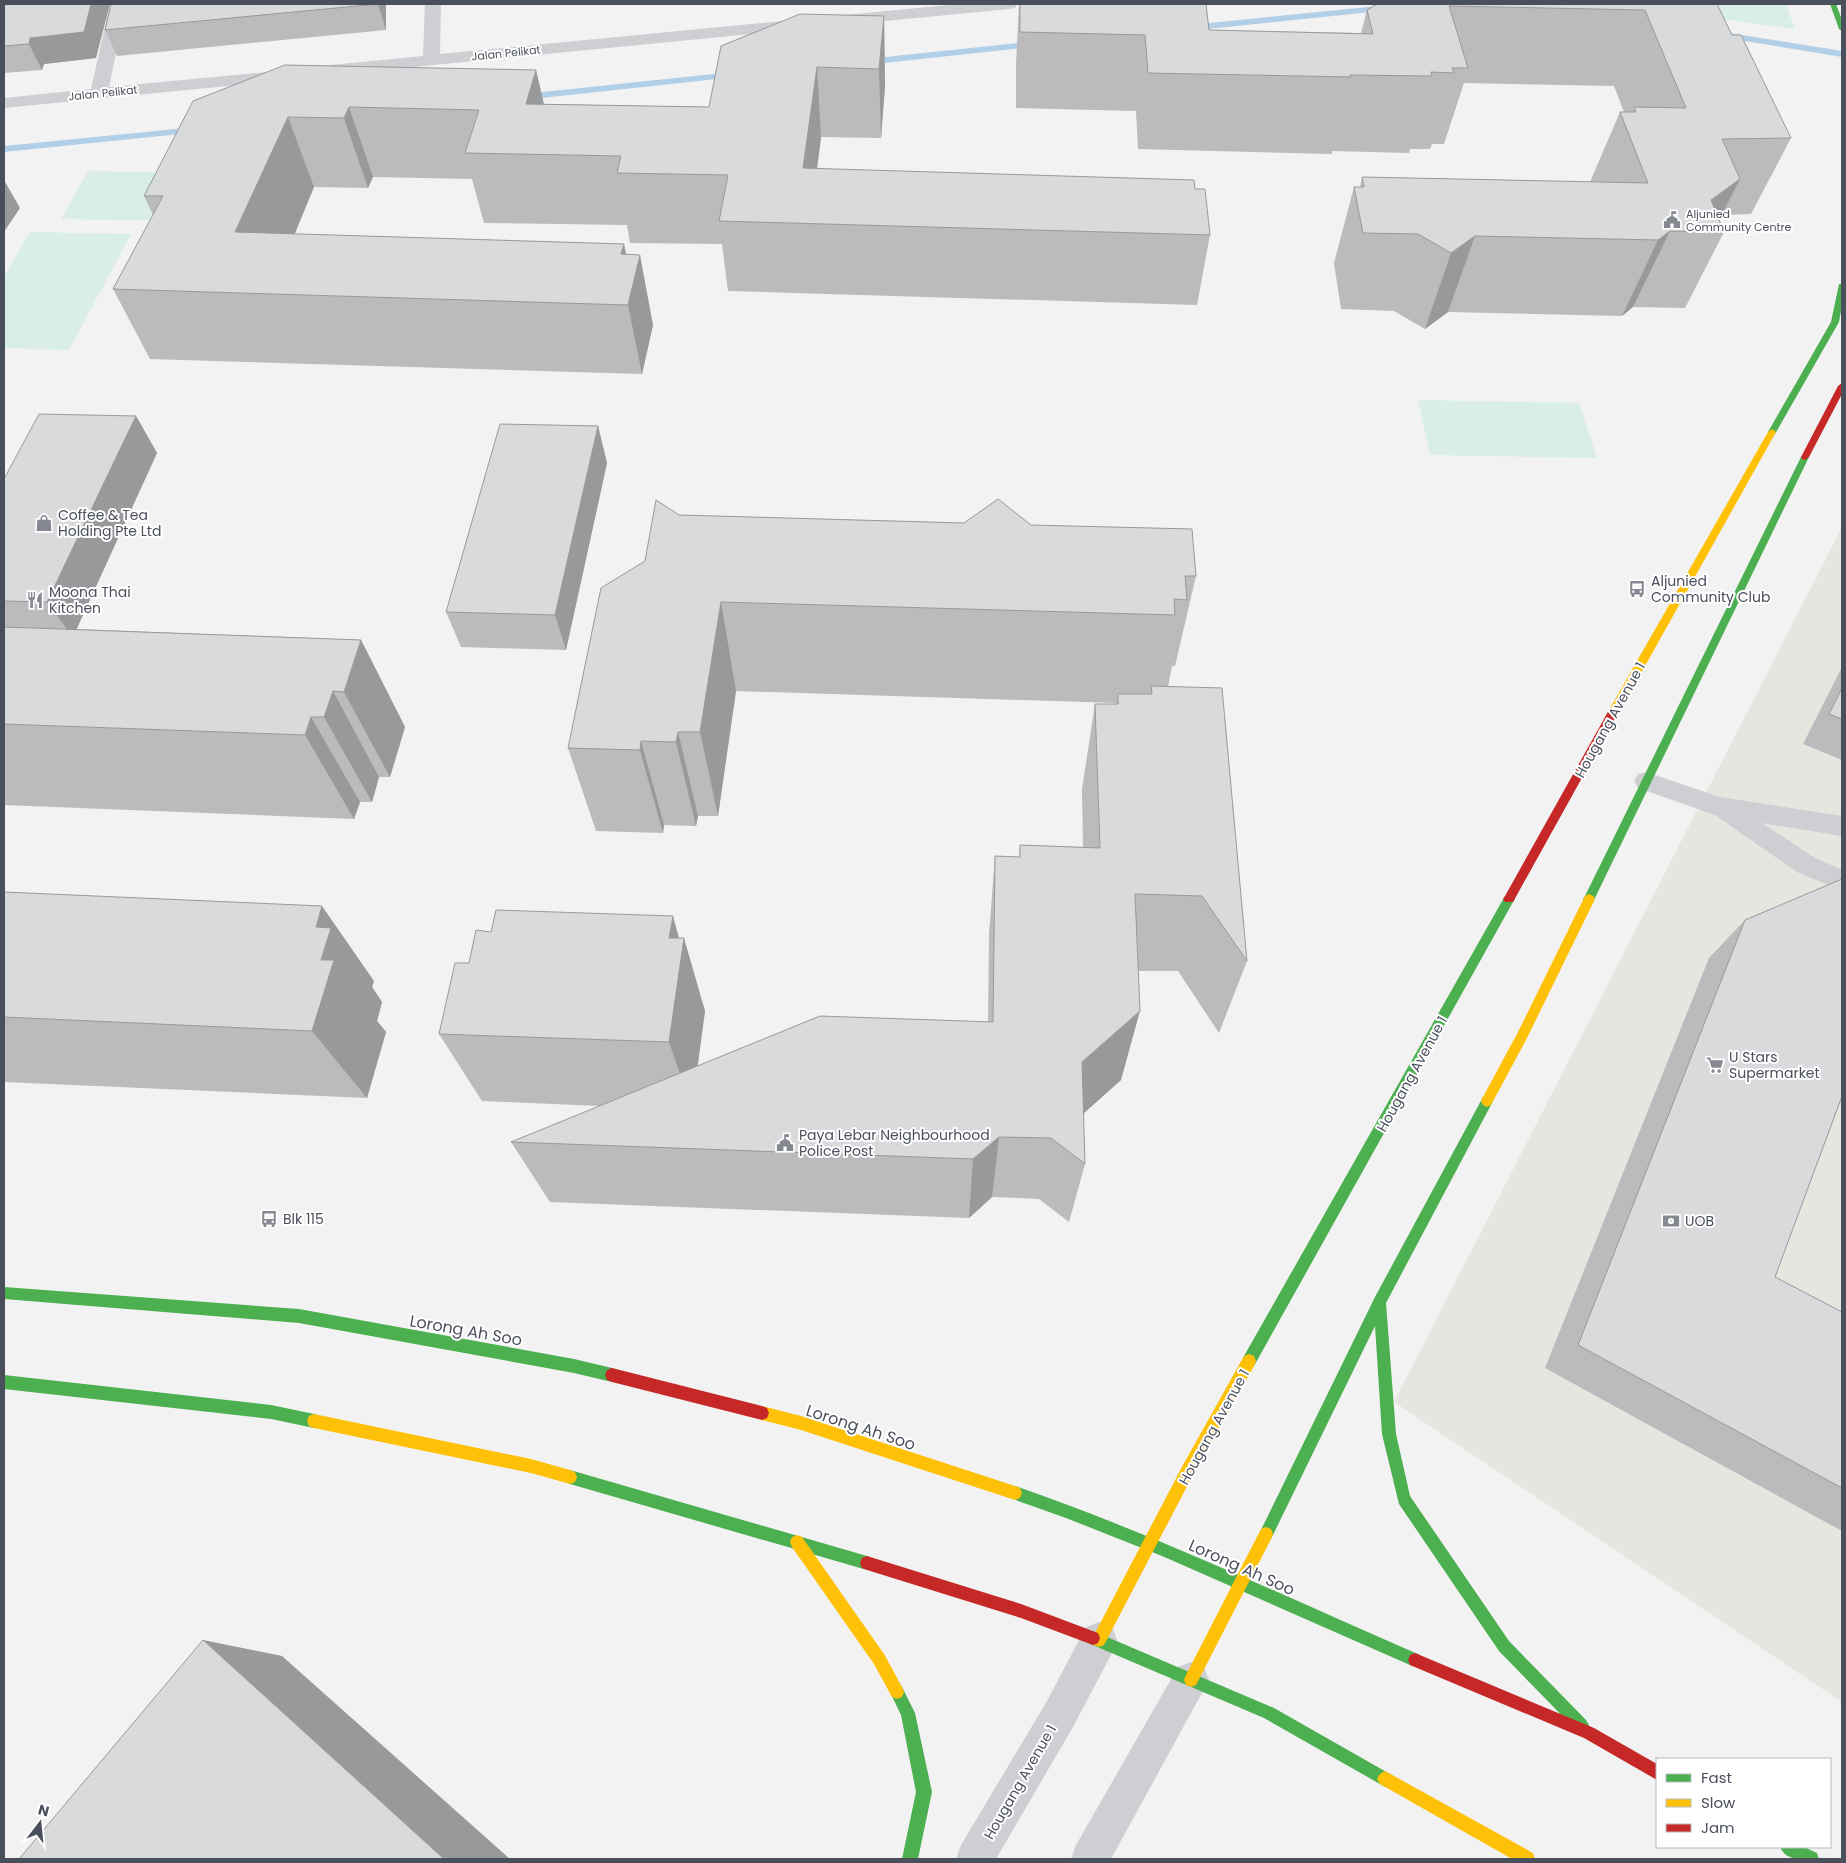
<svg xmlns="http://www.w3.org/2000/svg" width="1846" height="1863" font-family="Poppins,sans-serif">
  <style>
    .commercial { fill: #e6e5e0 }
    .green { fill: #d9eee6 }
    .lines { fill: none; stroke-linecap: round; stroke-linejoin: round }
    .stream { fill: #b2cfe8; fill-rule: evenodd }
    .lane { fill: #cecfd2; fill-rule: evenodd }
    .street { fill: #cecfd2; fill-rule: evenodd }
    .fast { fill: #4caf50; fill-rule: evenodd }
    .slow { fill: #ffc107; fill-rule: evenodd }
    .jam { fill: #c62828; fill-rule: evenodd }
    .wall { fill: #bbbbbd }
    .shaded-wall { fill: #98999a }
    .building { fill: #d9dadc; stroke: #98999a }
    .labels { text-anchor: middle; stroke-width: 4; stroke-linejoin: round; paint-order: stroke }
    .far-street-label { font-size: 11px; fill: #4a4f5c; stroke: #fff }
    .far-poi-label { font-size: 11px; fill: #4a4f5c; stroke: #fff; text-anchor: start }
    .poi-label { font-size: 14px; fill: #4a4f5c; stroke: #fff; text-anchor: start }
    .street-label { font-size: 14px; fill: #4a4f5c; stroke: #fff }
    .near-street-label { font-size: 16px; fill: #4a4f5c; stroke: #fff }
  </style>
  <rect width="100%" height="100%" fill="#f2f2f2"/>
  <path class="commercial" d="M1842,527V1702L1394,1402Z"/>
  <g class="green">
    <path d="M1609,4H1786L1795,29Z"/>
    <path d="M88,171L197,173L173,221L61,219Z"/>
    <path d="M30,232L131,234L69,350L4,348V277Z"/>
    <path d="M1418,400L1579,403L1597,458L1430,455Z"/>
  </g>
  <g class="lines">
    <g class="stream">
      <path d="M1388,5L1391,6V10L1189,31L1184,28L1189,25Z"/>
      <path d="M1723,32L1842,51V57L1720,37V33Z"/>
      <path d="M1037,41L1042,44L1040,46L866,65L861,62L866,59Z"/>
      <path d="M733,72L736,73V77L523,100L518,97L523,94Z"/>
      <path d="M196,127L200,128V132L4,152V146Z"/>
    </g>
    <path class="lane" d="M1646,772L1720,797L1842,816V836L1762,823L1815,858L1842,870V891L1797,872L1715,815L1638,788L1634,781L1638,774Z"/>
    <g class="street">
      <path d="M110,4H126L109,87L288,70L294,71L297,75L294,79L288,80L4,108V98L91,89Z"/>
      <path d="M425,4H441L440,54L803,19L809,20L811,24L809,28L803,29L331,75L325,74L322,70L325,66L331,65L423,56Z"/>
      <path d="M960,4H1017L1015,8L1009,9L844,25L838,24L836,20L838,16L844,15Z"/>
      <path d="M1099,1622L1112,1627L1117,1640L1112,1653L1073,1727L996,1859H956L961,1845L1047,1701L1086,1627Z"/>
      <path d="M1191,1662L1204,1667L1209,1680L1111,1859H1071L1076,1845L1178,1667Z"/>
    </g>
    <g class="fast">
      <path d="M1830,4H1836L1842,20V31L1839,29Z"/>
      <path d="M1839,284H1842V306L1839,322L1775,434H1769L1768,432L1831,322Z"/>
      <path d="M1805,454L1809,457L1593,902H1585L1583,899L1585,896L1801,457Z"/>
      <path d="M1509,894L1513,896L1515,899L1513,902L1254,1366L1249,1368L1244,1366L1242,1361L1244,1356L1505,896Z"/>
      <path d="M1487,1095L1491,1097L1493,1101L1491,1105L1386,1303L1396,1434L1410,1496L1509,1641L1586,1720L1589,1725L1586,1730L1581,1733L1576,1730L1499,1651L1399,1504L1382,1434L1375,1326L1271,1539L1266,1541L1261,1539L1259,1534L1375,1297L1483,1097Z"/>
      <path d="M4,1287L299,1309L574,1359L612,1368L617,1370L619,1375L617,1380L612,1382L574,1373L299,1323L4,1299Z"/>
      <path d="M4,1375L271,1405L314,1414L319,1416L321,1421L319,1426L314,1428L271,1419L4,1389Z"/>
      <path d="M570,1470L867,1556L872,1558L874,1563L872,1568L867,1570L570,1484L565,1482L563,1477L565,1472Z"/>
      <path d="M1015,1486C1154,1534 1286,1597 1420,1655L1422,1660L1420,1665L1415,1667L1410,1665L1162,1556L1066,1518L1010,1498L1008,1493L1010,1488Z"/>
      <path d="M1093,1631L1274,1708L1390,1774L1393,1779L1390,1784L1385,1787L1380,1784L1264,1718L1088,1643L1086,1638L1088,1633Z"/>
      <path d="M897,1685L902,1687L915,1713L932,1792L918,1859H902L916,1792L901,1715L890,1692L892,1687Z"/>
      <path d="M1780,1847H1804L1817,1853L1819,1859C1806,1860 1786,1862 1780,1847Z"/>
    </g>
    <g class="slow">
      <path d="M1772,429L1776,432L1617,716H1609L1608,713L1609,710L1768,432Z"/>
      <path d="M1589,894L1593,896L1595,899L1526,1040L1491,1105L1487,1107L1483,1105L1481,1101L1483,1097L1518,1032L1585,896Z"/>
      <path d="M1249,1354L1254,1356L1256,1361L1254,1366L1193,1475L1104,1645L1099,1647L1094,1645L1092,1640L1094,1635L1183,1465L1244,1356Z"/>
      <path d="M762,1406L801,1416L1015,1486L1020,1488L1022,1493L1020,1498L1015,1500L801,1430L762,1420L757,1418L755,1413L757,1408Z"/>
      <path d="M314,1414L531,1459L570,1470L575,1472L577,1477L575,1482L570,1484L531,1473L314,1428L309,1426L307,1421L309,1416Z"/>
      <path d="M1266,1527L1271,1529L1273,1534L1271,1539L1196,1685L1191,1687L1186,1685L1184,1680L1186,1675L1261,1529Z"/>
      <path d="M797,1535L802,1537L884,1654L902,1687L904,1692L902,1697L897,1699L892,1697L874,1664L792,1547L790,1542L792,1537Z"/>
      <path d="M1385,1771L1533,1853L1535,1859H1512L1380,1784L1377,1779L1380,1774Z"/>
    </g>
    <g class="jam">
      <path d="M1842,383V394L1809,457L1805,460L1802,459L1801,457L1838,386Z"/>
      <path d="M1613,709L1618,713L1513,902H1505L1503,899L1505,896L1609,710Z"/>
      <path d="M612,1368L762,1406L767,1408L769,1413L767,1418L762,1420L612,1382L607,1380L605,1375L607,1370Z"/>
      <path d="M867,1556L1021,1604L1098,1633L1100,1638L1098,1643L1093,1645L1021,1618L867,1570L862,1568L860,1563L862,1558Z"/>
      <path d="M1415,1653L1594,1728L1657,1764V1780L1584,1738L1410,1665L1408,1660L1410,1655Z"/>
    </g>
  </g>
  <g class="wall">
    <path d="M4,4L96,58L44,64L42,70L4,73Z"/>
    <path d="M111,4H386V30L117,56L105,30Z"/>
    <path d="M1019,4H1206L1209,30L1361,33L1367,10L1377,4H1717L1732,35L1791,138L1751,214L1721,215L1719,220L1724,232L1685,308L1633,307L1622,316L1448,312L1425,329L1394,311L1341,309L1334,263L1354,187H1360L1362,177L1590,182L1620,112H1624L1614,86L1464,83L1444,144H1432L1430,149H1410L1409,153L1332,151V154L1138,149L1136,111L1016,108V65Z"/>
    <path d="M884,16L885,86L881,138L821,137L817,169L1195,189L1210,235L1197,305L728,291L722,244L630,243L627,225L484,223L472,179L373,177L368,188L314,187L294,234L624,244L626,255L653,325L642,374L150,359L113,289L153,215L144,196L285,65L536,70L544,104L709,107Z"/>
    <path d="M136,416L157,453L76,629L361,640L405,727L390,777H379L372,802H360L354,819L4,805V479Z"/>
    <path d="M598,426L607,463L566,650L461,647L446,612Z"/>
    <path d="M679,515L1031,525L1196,576L1175,666H1172L1168,687L1247,961L1219,1033L1178,971H1138L1121,1080L1083,1114L1085,1164L1069,1222L1039,1199L992,1197L969,1218L550,1202L511,1142L600,1106L482,1101L439,1034L469,963L491,932L679,938L705,1011L697,1066L988,1022L989,934L995,856L1019,857L1020,845L1083,847L1082,789L1095,704H1116V703L736,691L718,816H698L696,826L664,825L663,833L596,831L568,748L645,561Z"/>
    <path d="M1842,667V760L1803,744Z"/>
    <path d="M4,892L374,981L372,987L382,1002L377,1021L386,1032L367,1098L4,1082Z"/>
    <path d="M1745,920L1775,1277L1842,1312V1531L1545,1368L1709,958Z"/>
  </g>
  <g class="shaded-wall">
    <path d="M91,4H110L96,58L44,64L42,70L29,44L30,38Z"/>
    <path d="M378,4H386V30Z"/>
    <path d="M884,16L885,86L881,138L879,69Z"/>
    <path d="M817,67L821,137L810,224L803,168Z"/>
    <path d="M536,70L552,140L526,104Z"/>
    <path d="M349,107L373,177L368,188L344,118Z"/>
    <path d="M288,117L314,187L270,294L235,232Z"/>
    <path d="M1740,179L1713,232L1711,200Z"/>
    <path d="M4,180L20,208L4,232Z"/>
    <path d="M1670,231L1633,307L1622,316L1658,240Z"/>
    <path d="M1475,236L1448,312L1425,329L1451,253Z"/>
    <path d="M624,244L632,287L640,255L653,325L642,374L628,305L621,254Z"/>
    <path d="M136,416L157,453L73,637L47,602Z"/>
    <path d="M598,426L607,463L566,650L555,615Z"/>
    <path d="M721,602L736,691L718,816L700,732Z"/>
    <path d="M361,640L405,727L390,777L344,692Z"/>
    <path d="M333,691L379,777L372,802L324,717Z"/>
    <path d="M311,717L360,802L354,819L305,735Z"/>
    <path d="M678,732L698,816L696,826L676,742Z"/>
    <path d="M641,741L664,825L663,833L640,750Z"/>
    <path d="M322,906L374,981L372,987L382,1002L377,1021L386,1032L367,1098L312,1031L321,960L316,927Z"/>
    <path d="M673,916L682,949L684,938L705,1011L692,1109L669,1042V938Z"/>
    <path d="M1140,1011L1121,1080L1067,1128L1082,1062Z"/>
    <path d="M999,1137L992,1197L969,1218L973,1159Z"/>
    <path d="M203,1640L282,1656L510,1859H444Z"/>
  </g>
  <g class="building">
    <path d="M4,4H91L84,32L30,38L29,44L4,46Z"/>
    <path d="M111,4H378L105,30Z"/>
    <path d="M1020,4H1206L1209,30L1373,34L1367,10L1377,4H1717L1732,35H1741L1791,138L1722,139L1740,179L1711,200L1724,232L1670,231L1658,240L1475,236L1451,253L1418,234L1363,233L1354,187H1364L1362,177L1648,183L1620,112H1636L1634,107L1686,108L1645,10L1449,6L1468,68H1452L1454,73L1431,72L1432,76L1350,75L1351,77L1148,73L1145,35L1020,32Z"/>
    <path d="M800,14L884,16L879,69L817,67L803,168L1194,180L1195,189H1205L1210,235L719,221L728,175L617,173L621,156L465,153L479,110L349,107L344,118L288,117L235,232L624,244L621,254L640,255L628,305L113,289L163,196H144L193,101L285,65L536,70L526,104L709,107L721,46Z"/>
    <path d="M39,414L136,416L47,602L4,601V479Z"/>
    <path d="M500,424L598,426L555,615L446,612Z"/>
    <path d="M998,499L1031,525L1192,529L1196,576H1185L1187,600L1174,599L1175,615L721,602L700,732H678L676,742L641,741L640,750L568,748L601,588L645,561L656,500L679,515L964,523Z"/>
    <path d="M4,627L361,640L344,692L333,691L324,717H311L305,735L4,724Z"/>
    <path d="M1151,686L1222,688L1247,961L1202,896L1135,894L1140,1011L1082,1062L1085,1164L1051,1138L999,1137L973,1159L511,1142L820,1016L993,1022L995,856L1020,857V845L1100,848L1095,704H1118V694H1152Z"/>
    <path d="M1842,688V719L1829,714Z"/>
    <path d="M1842,879V1096L1775,1277L1842,1312V1488L1578,1345L1745,920Z"/>
    <path d="M4,892L322,906L316,927L331,928L321,960H334L312,1031L4,1017Z"/>
    <path d="M496,910L673,916L669,938H684L669,1042L439,1034L455,963H469L476,930L491,932Z"/>
    <path d="M203,1640L444,1859H19Z"/>
  </g>
  <defs>
    <g id="civic-bare" transform="scale(1.35)"><path d="M-.6-6.5H3V-4.5H.6V-3L4-1V1h2V6H-6V1h2V-1L-.6-3ZM-1.2 2.5V6h2.4V2.5Z" fill="#858890" stroke="#fff" stroke-width="2.5" paint-order="stroke"/></g>
    <g id="shop-bare" transform="scale(1.35)"><path d="M-5-2.5h2.3a2.7 3.5 0 0 1 5.4 0H5L5.5 6h-11ZM-1.5-2.5h3a1.5 2.3 0 0 0-3 0Z" fill="#858890" stroke="#fff" stroke-width="2.5" paint-order="stroke"/></g>
    <g id="bus-bare" transform="scale(1.35)"><path d="M-5-6H5V4H4V6H2V4H-2V6H-4V4H-5ZM-3.5-4V0h7V-4ZM-3.5 1.2v1.5H-2V1.2ZM2 1.2v1.5H3.5V1.2Z" fill="#858890" stroke="#fff" stroke-width="2.5" paint-order="stroke"/></g>
    <g id="restaurant-bare" transform="scale(1.35)"><path d="M-5-6h1v4h1v-4h1v4h1v-4h1v5L-1.5 .5V6h-2V.5L-5-1ZM5-6V6H3V1.5H1.5Q1.5-4 5-6Z" fill="#858890" stroke="#fff" stroke-width="2.5" paint-order="stroke"/></g>
    <g id="supermarket-bare" transform="scale(1.35)"><path d="M-6-5.5h2.5l.6 2H6L4.5 2H-2.5L-4.4-4H-6ZM-1.5 3.2a1.3 1.3 0 1 0 .1 0ZM3 3.2a1.3 1.3 0 1 0 .1 0Z" fill="#858890" stroke="#fff" stroke-width="2.5" paint-order="stroke"/></g>
    <g id="bank-bare" transform="scale(1.35)"><path d="M-6-4H6V4H-6ZM0-2.3a2.3 2.3 0 1 0 0 4.6a2.3 2.3 0 1 0 0-4.6Z" fill="#858890" stroke="#fff" stroke-width="2.5" paint-order="stroke"/></g>
  </defs>
  <g fill-rule="evenodd">
    <use href="#civic-bare" x="1672" y="220"/>
    <use href="#shop-bare" x="44" y="523"/>
    <use href="#bus-bare" x="1637" y="589"/>
    <use href="#restaurant-bare" x="35" y="600"/>
    <use href="#supermarket-bare" x="1715" y="1065"/>
    <use href="#civic-bare" x="785" y="1143"/>
    <use href="#bus-bare" x="269" y="1219"/>
    <use href="#bank-bare" x="1671" y="1221"/>
  </g>
  <g class="labels">
    <g class="far-street-label">
      <text transform="translate(506 53) rotate(-6)" y="4">Jalan Pelikat</text>
      <text transform="translate(103 93) rotate(-6)" y="4">Jalan Pelikat</text>
    </g>
    <g class="far-poi-label">
      <text x="1686" y="218">Aljunied<tspan x="1686" dy="13">Community Centre</tspan></text>
    </g>
    <g class="poi-label">
      <text x="58" y="520">Coffee &amp; Tea<tspan x="58" dy="16">Holding Pte Ltd</tspan></text>
      <text x="1651" y="586">Aljunied<tspan x="1651" dy="16">Community Club</tspan></text>
      <text x="49" y="597">Moona Thai<tspan x="49" dy="16">Kitchen</tspan></text>
      <text x="1729" y="1062">U Stars<tspan x="1729" dy="16">Supermarket</tspan></text>
      <text x="799" y="1140">Paya Lebar Neighbourhood<tspan x="799" dy="16">Police Post</tspan></text>
      <text x="283" y="1224">Blk 115</text>
      <text x="1685" y="1226">UOB</text>
    </g>
    <g class="street-label">
      <text transform="translate(1610 720) rotate(-61)" y="5">Hougang Avenue 1</text>
      <text transform="translate(1412 1074) rotate(-61)" y="5">Hougang Avenue 1</text>
      <text transform="translate(1214 1427) rotate(-61)" y="5">Hougang Avenue 1</text>
      <text transform="translate(1020 1782) rotate(-60)" y="5">Hougang Avenue 1</text>
    </g>
    <g class="near-street-label">
      <text transform="translate(466 1330) rotate(10)" y="6">Lorong Ah Soo</text>
      <text transform="translate(861 1427) rotate(18)" y="6">Lorong Ah Soo</text>
      <text transform="translate(1242 1567) rotate(24)" y="6">Lorong Ah Soo</text>
    </g>
  </g>
  <rect width="1846" height="1863" fill="none" stroke="#4a4f5c" stroke-width="10"/>
  <rect x="1656" y="1758" width="175" height="90" fill="#ffffff" stroke="#b7b9be"/>
  <rect x="1666" y="1774" width="25" height="8" fill="#4caf50" stroke="#b7b9be"/>
  <text x="1701" y="1783" font-size="15" fill="#4a4f5c">Fast</text>
  <rect x="1666" y="1799" width="25" height="8" fill="#ffc107" stroke="#b7b9be"/>
  <text x="1701" y="1808" font-size="15" fill="#4a4f5c">Slow</text>
  <rect x="1666" y="1824" width="25" height="8" fill="#c62828" stroke="#b7b9be"/>
  <text x="1701" y="1833" font-size="15" fill="#4a4f5c">Jam</text>
  <g transform="translate(40 1823) rotate(16)" stroke="#ffffff" stroke-width="4" paint-order="stroke">
  <path d="M0-4L9 19L0 12L-9 19Z" fill="#4a4f5c"/>
  <text y="-8" font-size="14" font-weight="bold" text-anchor="middle" fill="#4a4f5c">N</text>
  </g>
</svg>
